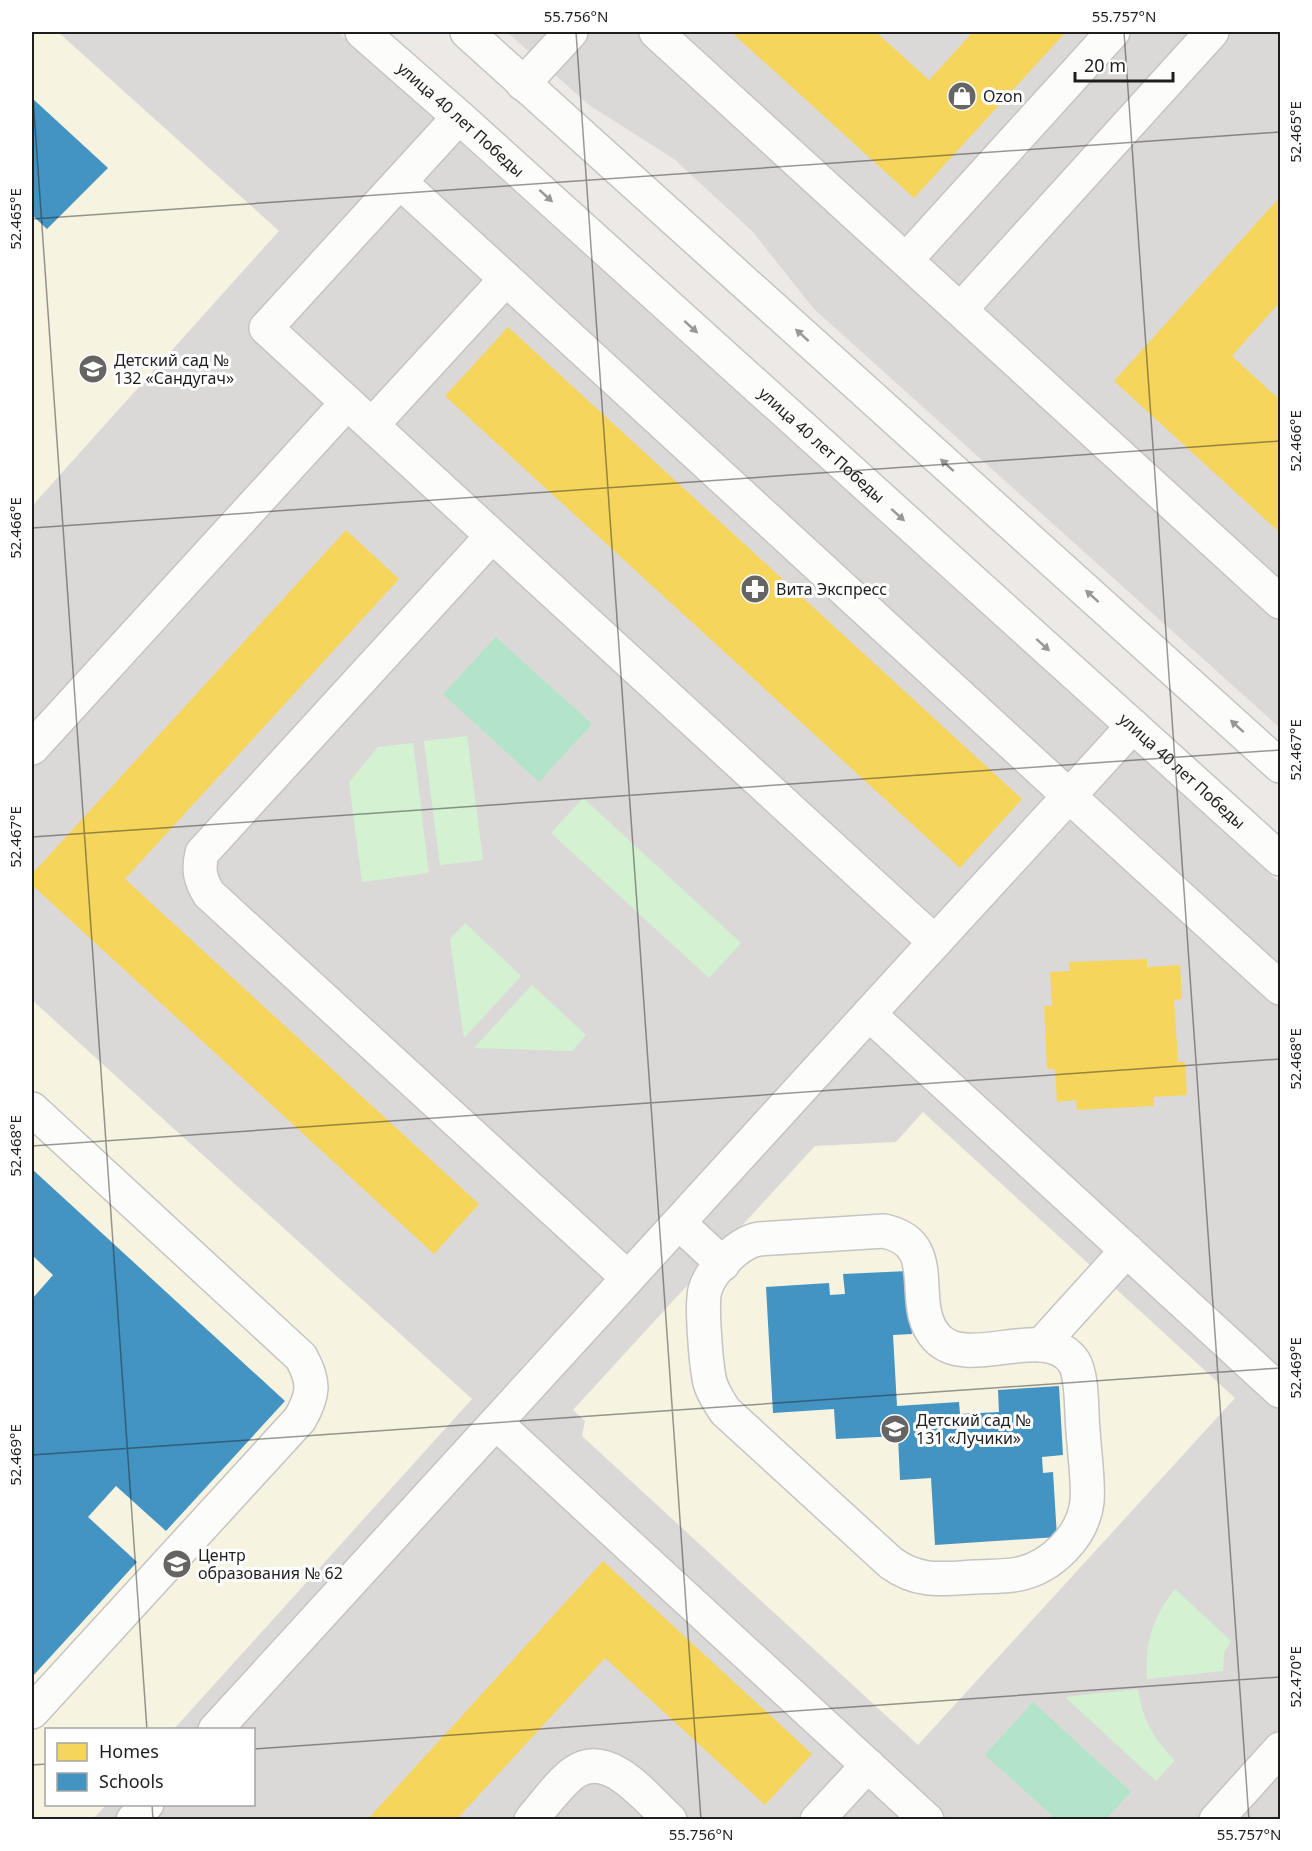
<svg xmlns="http://www.w3.org/2000/svg" width="1312" height="1851" font-family="'Noto Sans',sans-serif">
  <style>
    .residential { fill: #dbd9d8; fill-rule: evenodd }
    .education { fill: #f6f3e0 }
    .religious { fill: #dad9d8 }
    .park { fill: #d4f2d1 }
    .pitch { fill: #b1e4c9 }
    .homes { fill: #f6d55c }
    .schools { fill: #4393c3 }
    .lines { fill: none; stroke-linecap: round; stroke-linejoin: round }
    .minor-casing { stroke: #c5c4c2; stroke-width: 36 }
    .minor { stroke: #fcfcfb; stroke-width: 33 }
    .oneway { fill: #989898 }
    .ticks { fill: none; stroke: #1e1e1e; stroke-width: 1.5; stroke-opacity: 0.45 }
    .labels { text-anchor: middle; stroke-width: 6; stroke-linejoin: round; paint-order: stroke }
    .poi-label { font-size: 16px; fill: #1e1e1e; stroke: #fff; text-anchor: start }
    .street-label { font-size: 16px; fill: #1e1e1e; stroke: #fff }
    .neatline { fill: none; stroke: #1e1e1e; stroke-width: 2 }
    .ticks-label { font-size: 15px; text-anchor: middle; fill: #1e1e1e }
  </style>
  <rect width="100%" height="100%" fill="#ece9e6"/>
  <g class="residential">
    <path d="M32,32H338L1280,883V1819L32,1820ZM46,1730H254V1804H46Z"/>
    <path d="M507,32H1280V728L814,309L752,231L674,159L589,105Z"/>
  </g>
  <g class="education">
    <path d="M32,32H58L279,231L32,506Z"/>
    <path d="M32,1000L472,1399L174,1729L46,1730V1804L106,1805L93,1819H32Z"/>
    <path d="M923,1112L1235,1398L918,1745L582,1436L585,1421L573,1410L815,1146L896,1142Z"/>
  </g>
  <g class="religious">
    <path d="M1127,32H1158L1122,72L1105,56Z"/>
    <path d="M1243,63L1260,78L1174,174L1157,158Z"/>
    <path d="M1083,81L1100,97L986,221L969,206Z"/>
    <path d="M1142,173L1159,189L1073,284L1056,269Z"/>
    <path d="M510,230L1049,726L1033,744L493,249Z"/>
    <path d="M244,377L265,396L32,651V609Z"/>
    <path d="M279,408L300,428L32,721V679Z"/>
    <path d="M378,448L447,512L431,531L360,467Z"/>
    <path d="M530,588L632,682L615,701L513,607Z"/>
    <path d="M386,679L407,699L263,856L241,837Z"/>
    <path d="M668,715L856,887L839,906L651,734Z"/>
    <path d="M639,754L820,920L802,939L622,773Z"/>
    <path d="M527,857L754,1065L738,1082L512,875Z"/>
    <path d="M251,881L354,976L339,993L235,899Z"/>
    <path d="M490,898L716,1106L701,1123L474,916Z"/>
    <path d="M387,1006L606,1207L590,1224L371,1023Z"/>
    <path d="M929,1019L1280,1342V1368L916,1033Z"/>
    <path d="M1280,1687V1718L1211,1795L1196,1781Z"/>
    <path d="M602,1786L639,1819H604L586,1803Z"/>
    <path d="M1186,1791L1202,1805L1188,1819H1160Z"/>
    <path d="M854,1806L868,1819H841Z"/>
  </g>
  <g class="park">
    <path d="M467,736L483,860L440,865L424,741Z"/>
    <path d="M413,743L429,873L362,882L349,782L378,747Z"/>
    <path d="M583,798L741,943L709,978L551,833Z"/>
    <path d="M465,923L521,976L464,1038L450,939Z"/>
    <path d="M532,985L586,1035L572,1051L474,1048Z"/>
    <path d="M1175,1589L1231,1641L1224,1653L1223,1671L1147,1679C1145,1642 1152,1619 1175,1589Z"/>
    <path d="M1138,1689C1142,1718 1154,1740 1175,1760L1156,1781L1065,1697Z"/>
  </g>
  <g class="pitch">
    <path d="M496,637L592,724L539,782L443,694Z"/>
    <path d="M1033,1702L1131,1792L1106,1819H1056L985,1755Z"/>
  </g>
  <g class="homes">
    <path d="M731,32H876L929,80L973,32H1066L914,198Z"/>
    <path d="M1280,197V302L1232,356L1280,400V533L1114,381Z"/>
    <path d="M508,327L1022,799L960,868L445,396Z"/>
    <path d="M346,530L399,579L125,879L479,1204L434,1254L32,885V874Z"/>
    <path d="M1147,959V967L1180,965L1182,999L1174,1000L1178,1062H1185L1187,1095L1154,1097V1106L1077,1110L1076,1100L1057,1102L1055,1069H1047L1044,1006H1052L1050,972L1070,971L1069,962Z"/>
    <path d="M603,1561L812,1754L765,1805L605,1658L456,1820H367Z"/>
  </g>
  <g class="schools">
    <path d="M32,98L108,168L47,229L32,215Z"/>
    <path d="M32,1169L285,1401L166,1531L116,1486L88,1517L137,1562L32,1677V1299L53,1275L32,1255Z"/>
    <path d="M908,1271L912,1334L893,1335L897,1406L959,1402L960,1414L999,1412L998,1390L1059,1386L1063,1455L1042,1457L1043,1473L1053,1472L1057,1537L935,1545L931,1478L900,1480L898,1436L836,1439L834,1409L773,1413L766,1287L829,1283L830,1295L845,1294L843,1274Z"/>
  </g>
  <g class="lines">
    <g class="minor-casing">
      <g id="minor">
        <path id="s1" d="M362,32L459,117L1280,859"/>
        <path d="M467,32L1280,766"/>
        <path d="M656,32L1280,602"/>
        <path d="M523,84L571,32"/>
        <path d="M400,182L506,279"/>
        <path d="M906,260L1113,32"/>
        <path d="M961,309L1212,32"/>
        <path d="M372,425L506,279L1069,796L935,942L879,891L266,328L459,117"/>
        <path d="M1133,726L1069,796L1280,988"/>
        <path d="M32,748L347,403"/>
        <path d="M869,1014L935,942"/>
        <path d="M32,1109L301,1357C315,1382 314,1394 300,1419L32,1712"/>
        <path d="M679,1223L723,1264"/>
        <path d="M884,1231C945,1244 905,1304 937,1338C969,1372 1046,1320 1074,1362C1083,1377 1081,1412 1083,1430C1084,1451 1089,1482 1087,1502C1083,1536 1052,1567 1019,1574C1005,1577 988,1576 974,1577C941,1579 919,1583 891,1563L725,1411C718,1400 711,1390 709,1378C706,1361 701,1305 705,1290C710,1271 739,1242 759,1239Z"/>
        <path d="M628,1278L869,1014L1280,1391"/>
        <path d="M1041,1345L1127,1250"/>
        <path d="M496,1423L927,1820"/>
        <path d="M215,1730L628,1278L209,894C200,880 198,869 202,853L492,536"/>
        <path d="M133,1820L147,1804"/>
        <path d="M531,1820C543,1806 561,1781 575,1772C609,1749 646,1798 670,1820"/>
        <path d="M817,1820L868,1765"/>
        <path d="M1216,1820L1280,1749"/>
      </g>
    </g>
    <use href="#minor" class="minor"/>
  </g>
  <defs><path id="oneway-solid" d="M-6-.8H1V-3.2L6.5 0L1 3.2V.8H-6Z" transform="scale(1.5)"/></defs>
  <g class="oneway">
    <use href="#oneway-solid" transform="translate(546 196) rotate(42)"/>
    <use href="#oneway-solid" transform="translate(691 327) rotate(42)"/>
    <use href="#oneway-solid" transform="translate(802 335) rotate(-138)"/>
    <use href="#oneway-solid" transform="translate(947 465) rotate(-138)"/>
    <use href="#oneway-solid" transform="translate(898 515) rotate(42)"/>
    <use href="#oneway-solid" transform="translate(1092 596) rotate(-138)"/>
    <use href="#oneway-solid" transform="translate(1043 645) rotate(42)"/>
    <use href="#oneway-solid" transform="translate(1237 726) rotate(-138)"/>
  </g>
  <path class="ticks" d="M576,32L701,1820M1124,32L1249,1820M32,83L147,1730M32,219L1280,132M32,528L1280,441M32,837L1280,750M32,1146L1280,1059M32,1455L1280,1368M254,1749L1280,1677M32,1765L46,1764M152,1804L153,1820"/>
  <defs>
    <g id="shop-disc" transform="scale(1.5)"><circle r="9.5" fill="#666564" stroke="#fff"/><path d="M-5-2.5h2.3a2.7 3.5 0 0 1 5.4 0H5L5.5 6h-11ZM-1.5-2.5h3a1.5 2.3 0 0 0-3 0Z" fill="#fff"/></g>
    <g id="school-disc" transform="scale(1.5)"><circle r="9.5" fill="#666564" stroke="#fff"/><path d="M0-5L7-2L0 1L-7-2ZM-4 1L0 2.5L4 1V4Q0 6-4 4Z" fill="#fff"/></g>
    <g id="pharmacy-disc" transform="scale(1.5)"><circle r="9.5" fill="#666564" stroke="#fff"/><path d="M-2-6h4v4h4v4h-4v4h-4v-4h-4v-4h4Z" fill="#fff"/></g>
  </defs>
  <g fill-rule="evenodd">
    <use href="#shop-disc" x="962" y="96"/>
    <use href="#school-disc" x="93" y="369"/>
    <use href="#pharmacy-disc" x="755" y="589"/>
    <use href="#school-disc" x="895" y="1429"/>
    <use href="#school-disc" x="177" y="1564"/>
  </g>
  <g class="labels">
    <g class="poi-label">
      <text x="983" y="102">Ozon</text>
      <text x="114" y="366">Детский сад №<tspan x="114" dy="18">132 «Сандугач»</tspan></text>
      <text x="776" y="595">Вита Экспресс</text>
      <text x="916" y="1426">Детский сад №<tspan x="916" dy="18">131 «Лучики»</tspan></text>
      <text x="198" y="1561">Центр<tspan x="198" dy="18">образования № 62</tspan></text>
    </g>
    <g class="street-label">
      <text dy="6" stroke="none"><textPath href="#s1" startOffset="132">улица 40 лет Победы</textPath></text>
      <text dy="6" stroke="none"><textPath href="#s1" startOffset="618">улица 40 лет Победы</textPath></text>
      <text dy="6" stroke="none"><textPath href="#s1" startOffset="1104">улица 40 лет Победы</textPath></text>
    </g>
  </g>
  <rect width="1312" height="1851" fill="none" stroke="#ffffff" stroke-width="66"/>
  <rect x="45" y="1728" width="210" height="78" fill="#ffffff" stroke="#a5a5a5" stroke-width="1.5"/>
  <rect x="57" y="1743" width="30" height="18" fill="#f6d55c" stroke="#a5a5a5" stroke-width="1.5"/>
  <text x="99" y="1758" font-size="18" fill="#1e1e1e">Homes</text>
  <rect x="57" y="1773" width="30" height="18" fill="#4393c3" stroke="#a5a5a5" stroke-width="1.5"/>
  <text x="99" y="1788" font-size="18" fill="#1e1e1e">Schools</text>
  <path d="M1075 72v9h98v-9" fill="none" stroke="#1e1e1e" stroke-width="3"/>
  <text x="1084" y="72" font-size="18" fill="#1e1e1e" stroke="#ffffff" stroke-width="4.5" paint-order="stroke">20 m</text>
  <rect x="33" y="33" width="1246" height="1785" class="neatline"/>
  <g class="ticks-label">
    <text x="576" y="22">55.756°N</text>
    <text x="1124" y="22">55.757°N</text>
    <text transform="translate(1296 132) rotate(-90)" y="5">52.465°E</text>
    <text transform="translate(16 219) rotate(-90)" y="5">52.465°E</text>
    <text transform="translate(1296 441) rotate(-90)" y="5">52.466°E</text>
    <text transform="translate(16 528) rotate(-90)" y="5">52.466°E</text>
    <text transform="translate(1296 750) rotate(-90)" y="5">52.467°E</text>
    <text transform="translate(16 837) rotate(-90)" y="5">52.467°E</text>
    <text transform="translate(1296 1059) rotate(-90)" y="5">52.468°E</text>
    <text transform="translate(16 1146) rotate(-90)" y="5">52.468°E</text>
    <text transform="translate(1296 1368) rotate(-90)" y="5">52.469°E</text>
    <text transform="translate(16 1455) rotate(-90)" y="5">52.469°E</text>
    <text transform="translate(1296 1677) rotate(-90)" y="5">52.470°E</text>
    <text x="701" y="1840">55.756°N</text>
    <text x="1249" y="1840">55.757°N</text>
  </g>
</svg>
